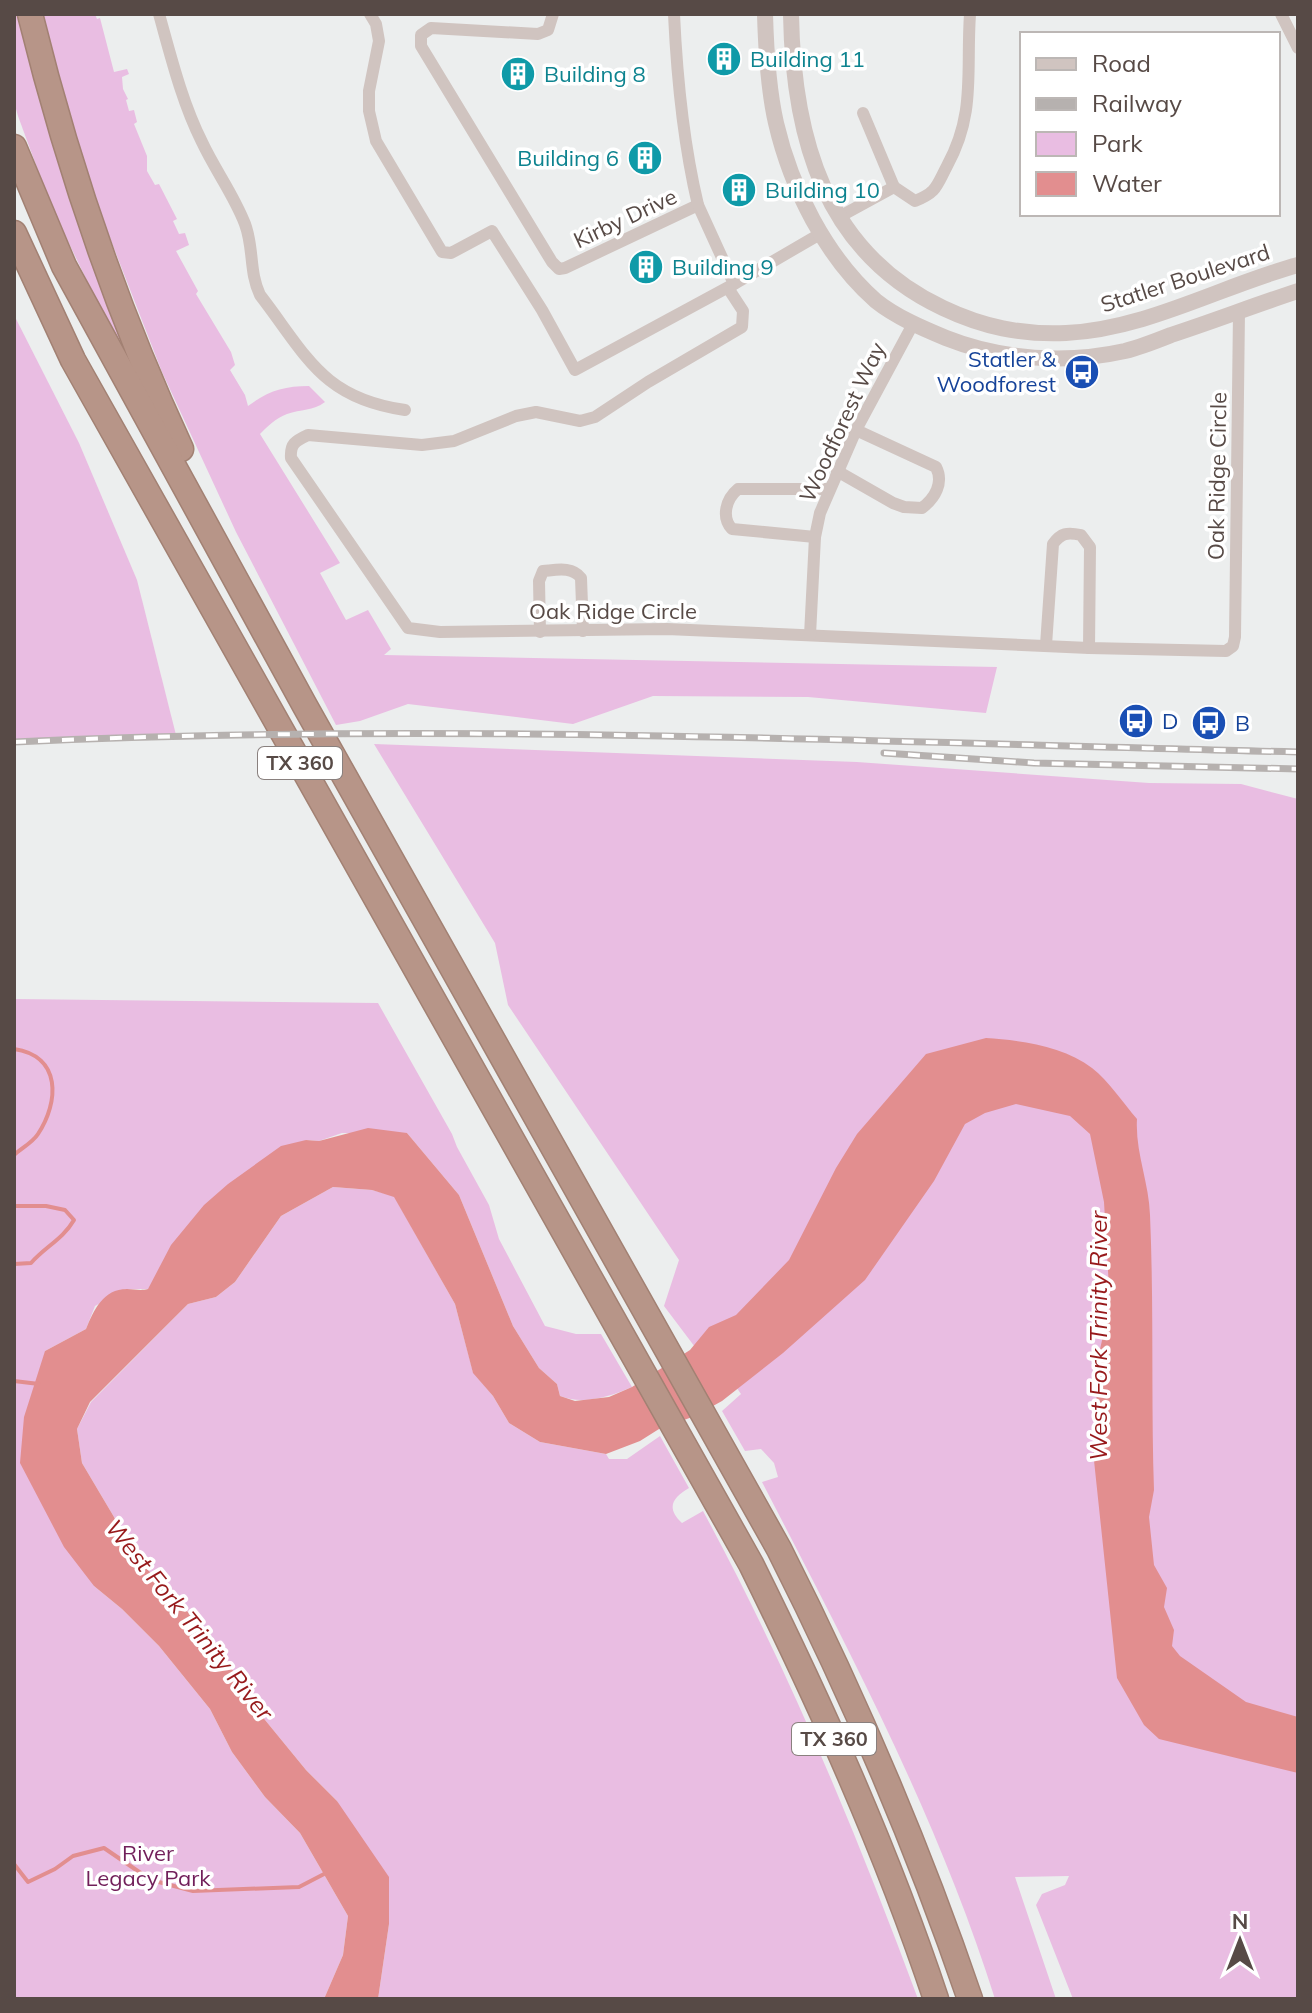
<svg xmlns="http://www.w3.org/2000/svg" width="1312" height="2013" font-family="Mulish,sans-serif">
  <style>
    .green { fill: #e9bde2 }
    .water { fill: #e28e8f }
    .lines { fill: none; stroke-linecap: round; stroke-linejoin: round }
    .stream { stroke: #e28e8f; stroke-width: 4 }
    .motorway-casing { stroke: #a28173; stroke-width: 27 }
    .minor { stroke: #d0c4c0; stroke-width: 12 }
    .tertiary { stroke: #d0c4c0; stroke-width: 16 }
    .motorway { stroke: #b79588; stroke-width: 24 }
    .rail-casing { stroke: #b6b1af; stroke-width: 7 }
    .rail { stroke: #fff; stroke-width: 4; stroke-dasharray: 12; stroke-linecap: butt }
    .labels { text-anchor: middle; stroke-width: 7; stroke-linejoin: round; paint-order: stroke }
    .shield { fill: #fff; stroke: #89807e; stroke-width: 2 }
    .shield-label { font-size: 20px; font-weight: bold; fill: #574a46 }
    .culture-label { font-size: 22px; fill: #0d838f; stroke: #fff; text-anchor: start }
    .street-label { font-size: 22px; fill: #574a46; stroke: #fff }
    .transit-label { font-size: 22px; fill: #164399; stroke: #fff; text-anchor: start }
    .park-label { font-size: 22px; fill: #711f5a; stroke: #fff }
    .water-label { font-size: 24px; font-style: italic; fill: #97191b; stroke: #fff }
  </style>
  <rect width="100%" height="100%" fill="#eceeee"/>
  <g class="green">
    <path d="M14,14H21L122,332V344L115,339L51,206L18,116L14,102Z"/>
    <path d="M43,14H95L97,19L100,18L114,72L127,69L129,74L122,77L123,89L128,99L126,100L129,111L134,110L137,122L134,124L147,156V171L155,185L159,184L177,219L173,221L179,234L185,233L189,245L176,251L198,291L196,294L231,352L235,365L230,370L245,395L248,406C268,391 284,386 309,386L325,402C313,411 301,409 287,414C276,418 268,426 260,434L340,563L320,573L346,620L368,610L391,649L384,655L997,667L986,713L808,697L653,696L573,724L408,704L360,721L336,725L236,532L162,372L91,189L64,109Z"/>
    <path d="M14,315L79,443L137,580L176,735L14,742Z"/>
    <path d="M374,744L857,762L1149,783L1241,784L1298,799V1999H1073L1036,1905L1042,1894L1065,1885L1069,1876L1015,1877L1056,1999H995C938,1818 849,1650 762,1482L778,1477L774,1463L761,1449L745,1451L722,1411L741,1394L732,1381L713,1371L664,1306L679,1260L508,1005L495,943Z"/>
    <path d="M14,999L378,1003L452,1134L457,1147L489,1205L499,1239L545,1326L576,1334H601L632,1387C609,1397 583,1405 560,1396L557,1384L539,1368L513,1326L459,1195L407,1133H342L319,1141L306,1140L148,1289H125L95,1306L86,1329L45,1351L94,1586L122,1609L159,1646L210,1709L232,1752L265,1797L300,1833L348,1916L343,1955L324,1999H14Z"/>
    <path d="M333,1187L372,1190L394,1196L455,1304L473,1372L493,1396L509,1423L540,1442L606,1454L609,1459H627L660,1436L689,1488C672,1498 666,1508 682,1523L703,1511C788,1668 856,1832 918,1999H378L389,1924L337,1801L306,1770L252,1704L228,1662L188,1612L167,1597L161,1583L131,1553L114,1517L82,1463L77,1429L91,1402L188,1304L216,1297L235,1282L281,1216Z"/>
  </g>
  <path class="water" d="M986,1038C1019,1040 1064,1046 1092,1068C1109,1081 1123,1103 1137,1119C1135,1152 1149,1182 1150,1215C1154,1307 1151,1398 1154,1490L1149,1517L1154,1565L1167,1588L1164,1607L1174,1630L1172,1646L1180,1656L1246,1702L1298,1717V1773L1159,1739L1144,1725L1117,1678L1093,1451L1097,1428L1096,1367L1110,1305L1104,1202L1090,1134L1070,1116L1016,1104L985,1113L965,1124L934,1181L865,1280L783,1353L722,1401L695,1416L659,1429L640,1441L606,1454L540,1442L509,1423L493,1396L473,1373L455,1304L394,1197L372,1190L333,1187L281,1216L235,1282L216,1297L188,1304L90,1402L77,1429L82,1463L114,1517L131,1553L161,1583L167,1597L188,1612L228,1662L252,1704L306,1770L337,1801L389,1877V1924L378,1999H324L343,1955L348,1916L300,1833L265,1797L232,1752L210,1709L159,1646L122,1609L94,1586L64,1547L20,1463L24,1417L45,1351L86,1329C94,1310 103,1289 127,1289C135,1289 140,1291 148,1289L171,1245L204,1205L228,1184L281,1146L306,1140L319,1141L368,1128L407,1133L459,1195L513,1326L539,1368L557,1384L560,1396L575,1401L609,1397L632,1387L690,1350L709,1327L736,1315L789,1260L836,1168L857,1134L926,1054Z"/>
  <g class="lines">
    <g class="stream">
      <path d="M14,1049C62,1056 59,1102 38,1134C33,1142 22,1148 14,1155"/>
      <path d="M14,1206H46L65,1210L74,1220C63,1239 45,1247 31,1263L14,1264"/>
      <path d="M14,1381L39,1384"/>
      <path d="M14,1864L28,1882L55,1869L73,1856L104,1848L151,1880L193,1891L299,1887L326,1873"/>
    </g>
    <g class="motorway-casing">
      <g id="motorway">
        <path d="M30,14C67,164 116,309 181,449"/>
        <path d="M14,147L64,266L305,706L779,1549C853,1695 917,1844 970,1999"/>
        <path d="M14,233L73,360L751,1564C821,1705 886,1849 936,1999"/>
      </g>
    </g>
    <g class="minor">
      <path d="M159,14C171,57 182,102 202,142C215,170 234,195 245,224C254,248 249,272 260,295C307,356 322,398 405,410"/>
      <path d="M370,14L376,24L379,41L369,91V111L376,141L442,252L451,253L492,231L542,310L575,370L734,284L820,234"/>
      <path d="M553,14L548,30L538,34L431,28L421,35V46L552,262L559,269L565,268L698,205L734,284"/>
      <path d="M674,14C677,79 683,142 698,205"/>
      <path d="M1281,14L1298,48"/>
      <path d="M863,113L894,187"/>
      <path d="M894,187L915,201C937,192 936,187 947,166C976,113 966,72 970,14"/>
      <path d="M839,217L894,187"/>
      <path d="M728,288L743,311L742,327L648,382L595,417L580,421L536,412L516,416L454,441L422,445L308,435C295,441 290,444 291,458L408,628L440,632L667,629L1089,648L1226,651L1233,646L1235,637L1239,312"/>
      <path d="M837,471L893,503L904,507L922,508C935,498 944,483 936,467L856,430"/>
      <path d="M815,537L732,529C721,517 726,499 738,489H829"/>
      <path d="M540,632L539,581L543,571C556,570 572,566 581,578L583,631"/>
      <path d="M810,635L815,537L820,513L856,430L913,324"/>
      <path d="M1046,645L1053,544C1061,533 1067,532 1081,535L1090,547L1089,648"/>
    </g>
    <g class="tertiary">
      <path d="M765,14C766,50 768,88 776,123C791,188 826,257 876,301C896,317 922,328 946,338C1001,360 1067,364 1125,351C1141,347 1156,341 1171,335C1214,321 1255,305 1298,291"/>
      <path d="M791,14C793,137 824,252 943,308C983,327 1021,335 1066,333C1147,329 1221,286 1298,265"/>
    </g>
    <use href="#motorway" class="motorway"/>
    <g class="rail-casing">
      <g id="rail">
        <path d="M14,742C441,722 870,742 1298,752"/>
        <path d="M884,753L1034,763L1298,769"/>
      </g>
    </g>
    <use href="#rail" class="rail"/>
  </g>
  <defs>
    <g id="building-disc" transform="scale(1.8)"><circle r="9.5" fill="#0f9aa8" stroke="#fff"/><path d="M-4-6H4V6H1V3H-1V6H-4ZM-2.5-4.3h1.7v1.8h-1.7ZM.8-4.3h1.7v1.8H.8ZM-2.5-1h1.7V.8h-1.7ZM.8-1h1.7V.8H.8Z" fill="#fff"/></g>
    <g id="bus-disc" transform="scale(1.8)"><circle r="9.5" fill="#1a4fb4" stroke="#fff"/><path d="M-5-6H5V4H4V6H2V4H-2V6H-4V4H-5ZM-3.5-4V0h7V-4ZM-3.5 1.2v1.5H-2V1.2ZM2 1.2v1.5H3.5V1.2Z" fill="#fff"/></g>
  </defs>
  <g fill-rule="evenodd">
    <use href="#building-disc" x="724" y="59"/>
    <use href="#building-disc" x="518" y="74"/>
    <use href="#building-disc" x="645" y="158"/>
    <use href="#building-disc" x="739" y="190"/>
    <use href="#building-disc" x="646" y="267"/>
    <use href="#bus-disc" x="1082" y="372"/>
    <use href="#bus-disc" x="1136" y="721"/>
    <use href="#bus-disc" x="1209" y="723"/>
  </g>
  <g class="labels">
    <g class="shield">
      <rect x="258" y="747" width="84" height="32" rx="6"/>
      <rect x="792" y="1723" width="84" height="32" rx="6"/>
    </g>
    <g class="shield-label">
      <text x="300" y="770">TX 360</text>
      <text x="834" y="1746">TX 360</text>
    </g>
    <g class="culture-label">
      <text x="750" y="67">Building 11</text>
      <text x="544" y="82">Building 8</text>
      <text x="619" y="166" text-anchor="end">Building 6</text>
      <text x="765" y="198">Building 10</text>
      <text x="672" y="275">Building 9</text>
    </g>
    <g class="street-label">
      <text transform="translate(625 218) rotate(-25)" y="8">Kirby Drive</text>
      <text transform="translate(1185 278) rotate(-18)" y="8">Statler Boulevard</text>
      <text transform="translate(842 422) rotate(-65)" y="8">Woodforest Way</text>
      <text transform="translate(1217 476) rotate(-89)" y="8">Oak Ridge Circle</text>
      <text x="613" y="619">Oak Ridge Circle</text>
    </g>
    <g class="transit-label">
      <text x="1056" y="367" text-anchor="end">Statler &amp;<tspan x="1056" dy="25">Woodforest</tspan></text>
      <text x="1162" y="729">D</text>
      <text x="1235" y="731">B</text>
    </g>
    <g class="park-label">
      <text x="148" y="1861">River<tspan x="148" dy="25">Legacy Park</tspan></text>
    </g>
    <g class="water-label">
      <text transform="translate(1099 1336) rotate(-90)" y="8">West Fork Trinity River</text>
      <text transform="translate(189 1620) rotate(51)" y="8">West Fork Trinity River</text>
    </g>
  </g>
  <rect width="1312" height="2013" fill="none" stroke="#574a46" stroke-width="32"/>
  <rect x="1020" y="32" width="260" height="184" fill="#ffffff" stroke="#bcb7b5" stroke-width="2"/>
  <rect x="1036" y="58" width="40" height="12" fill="#d0c4c0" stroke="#bcb7b5" stroke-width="2"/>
  <text x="1092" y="72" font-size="24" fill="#574a46">Road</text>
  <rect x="1036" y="98" width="40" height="12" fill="#b6b1af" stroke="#bcb7b5" stroke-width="2"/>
  <text x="1092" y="112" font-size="24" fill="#574a46">Railway</text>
  <rect x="1036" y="132" width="40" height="24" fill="#e9bde2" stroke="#bcb7b5" stroke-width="2"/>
  <text x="1092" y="152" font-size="24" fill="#574a46">Park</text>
  <rect x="1036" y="172" width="40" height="24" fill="#e28e8f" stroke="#bcb7b5" stroke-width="2"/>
  <text x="1092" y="192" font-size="24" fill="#574a46">Water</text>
  <g transform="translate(1240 1941)" stroke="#ffffff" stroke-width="6" paint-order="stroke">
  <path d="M0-6L14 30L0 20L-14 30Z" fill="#574a46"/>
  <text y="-12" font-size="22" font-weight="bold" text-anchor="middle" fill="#574a46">N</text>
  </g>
</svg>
